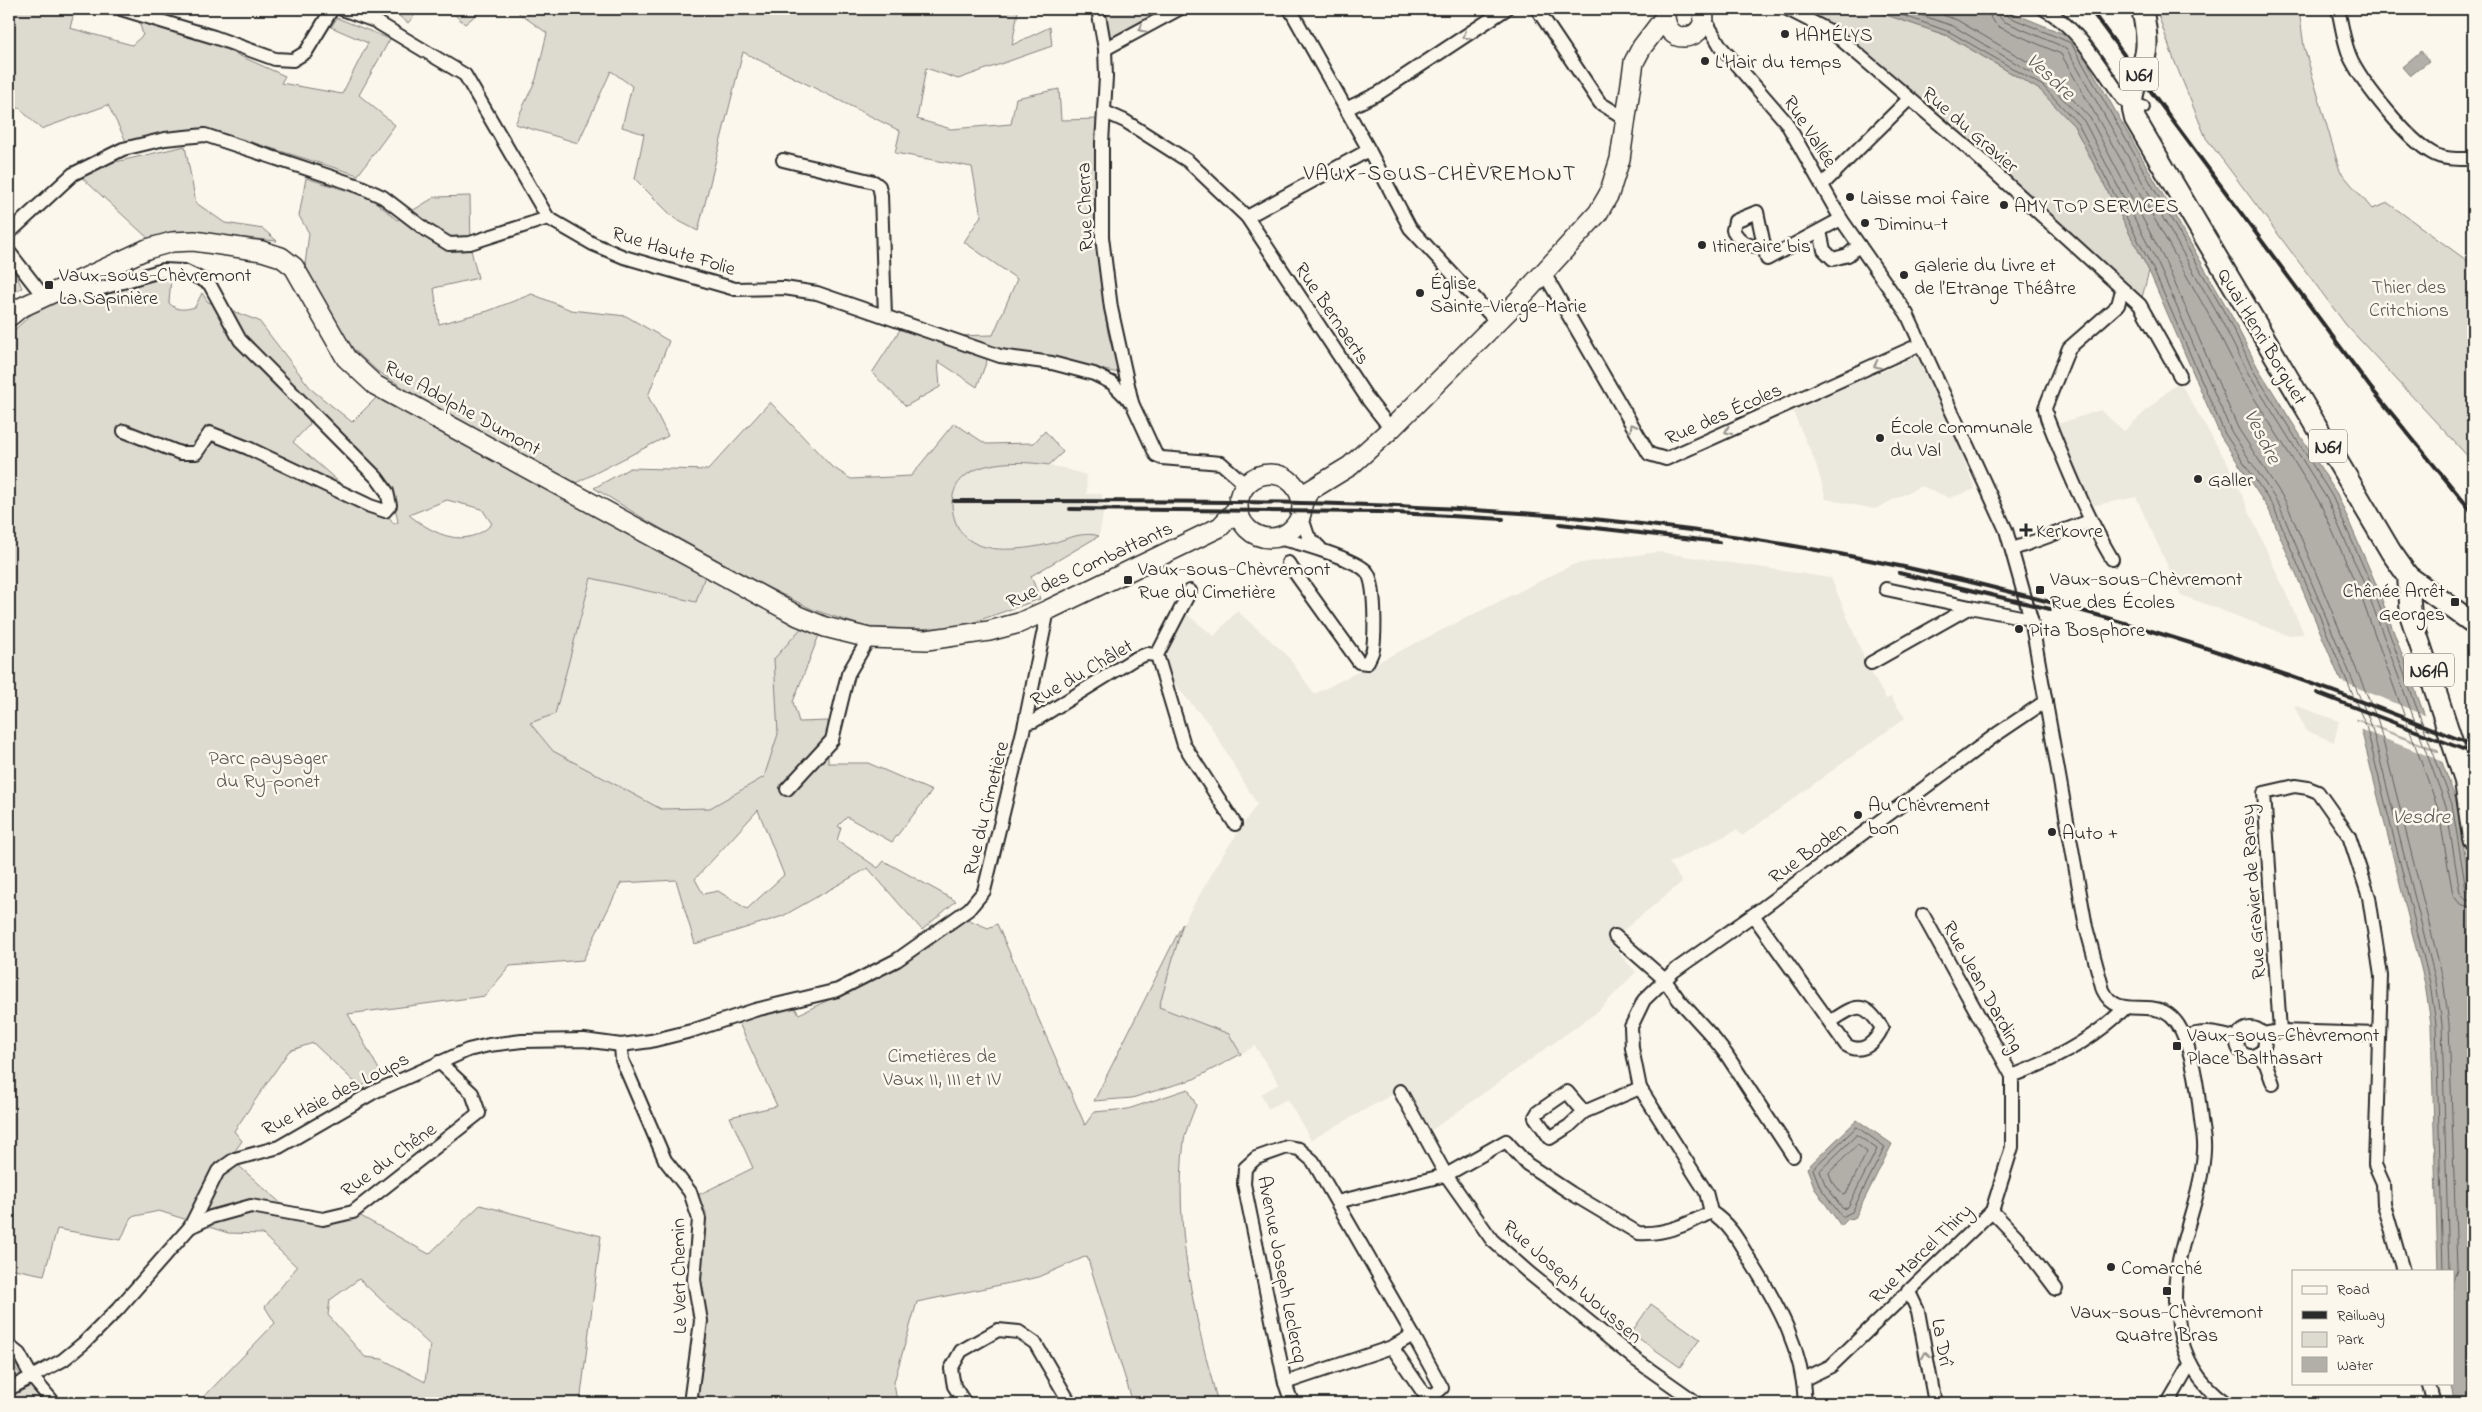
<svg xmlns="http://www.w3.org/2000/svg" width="2482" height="1412" font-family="'Indie Flower',sans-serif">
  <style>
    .built { fill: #ebe8de }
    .green { fill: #dddad0; stroke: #84827e; fill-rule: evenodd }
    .water { fill: #b1afa7; stroke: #7b7a75 }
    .pier { fill: #fbf7ec }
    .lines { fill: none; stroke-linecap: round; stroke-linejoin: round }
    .shore { stroke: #61605d; stroke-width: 1 }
    .street-casing { stroke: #2b2b2b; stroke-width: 16 }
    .secondary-casing { stroke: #2b2b2b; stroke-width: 22 }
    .primary-casing { stroke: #2b2b2b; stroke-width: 24 }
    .street { stroke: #fbf7ec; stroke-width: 12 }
    .secondary { stroke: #fbf7ec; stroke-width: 19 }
    .primary { stroke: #fbf7ec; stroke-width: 20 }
    .rail { stroke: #2b2b2b; stroke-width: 4 }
    .oneway { stroke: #93918c }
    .poi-dot { fill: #2b2b2b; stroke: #fbf7ec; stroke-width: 2 }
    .labels { text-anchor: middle; stroke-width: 5; stroke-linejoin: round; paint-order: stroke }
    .shield { fill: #fbf7ec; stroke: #696865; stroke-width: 1 }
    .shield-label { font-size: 19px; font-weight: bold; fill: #2b2b2b }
    .poi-label { font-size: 20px; fill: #2b2b2b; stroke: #fbf7ec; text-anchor: start }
    .street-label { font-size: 20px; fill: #2b2b2b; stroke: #fbf7ec }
    .park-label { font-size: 20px; fill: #585754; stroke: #fbf7ec }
    .water-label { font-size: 21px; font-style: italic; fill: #5a5956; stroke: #fbf7ec }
    .quarter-label { font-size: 22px; letter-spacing: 1px; fill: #2b2b2b; stroke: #fbf7ec }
  </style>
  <rect width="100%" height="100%" fill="#fbf7ec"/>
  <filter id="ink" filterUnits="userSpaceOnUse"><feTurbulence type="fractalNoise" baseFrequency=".02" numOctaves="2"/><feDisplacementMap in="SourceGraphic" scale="10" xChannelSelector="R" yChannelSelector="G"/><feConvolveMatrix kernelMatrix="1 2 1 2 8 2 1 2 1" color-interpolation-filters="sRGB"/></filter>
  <g filter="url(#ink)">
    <g class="built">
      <path d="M1919,356L1944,407L1975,489L1950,498L1921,486L1875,509L1826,499L1816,464L1793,412L1829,394Z"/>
      <path d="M2179,381L2229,466L2304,634L2287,635L2181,595L2136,497L2091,506L2055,425L2100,410L2124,431Z"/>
      <path d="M1003,462L1036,463L1063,468L1086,475L1087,494H1102L1103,515L1099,536L1085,533L1044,545L1013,549L984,546L970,541L961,533L956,523L952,509L953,494L963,477L978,468Z"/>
      <path d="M1658,552L1831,578L1868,667L1886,699L1891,697L1905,718L1742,836L1737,830L1669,863L1682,882L1609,942L1636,972L1597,1012L1432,1130L1404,1088L1311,1140L1287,1099L1268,1109L1261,1094L1279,1084L1255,1046L1241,1054L1228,1034L1159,1007L1183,923L1224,853L1257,804L1210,725L1176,686L1171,687L1164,661L1167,647L1185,613L1214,636L1237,611L1287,655L1314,694L1574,564Z"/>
      <path d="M707,570L804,625L774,659L778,734L764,777L710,808L661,809L553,751L530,722L555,714L592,577L696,602Z"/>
      <path d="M2294,705L2339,721L2334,742L2305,730Z"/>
    </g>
    <g class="green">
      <path d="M9,9H75L70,28L132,45L143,35L139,21L209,42L285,76L281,83L342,94L368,43L331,27L337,18L390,39L359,95L395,125L358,175L209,129L126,141L108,105L41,129L19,108H9Z"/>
      <path d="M390,9H420L408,23Z"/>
      <path d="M448,9H483L465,24Z"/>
      <path d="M513,9H1024L1018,11L1012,45L1050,27L1052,46L958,79L926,68L917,119L951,129L1011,124L1016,98L1059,89L1061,120L1098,119L1097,255L1108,333L1119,373L992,347L977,387L938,361L940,387L906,406L872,373L905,322L953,336L993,335L1017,279L964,242L981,216L972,167L895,153L900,131L743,52L698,231L675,219L635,179L644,134L622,127L632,86L611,71L578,143L515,124L536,79L547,33Z"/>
      <path d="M1105,9H1163L1110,38Z"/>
      <path d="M1794,9H1869L1948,36L2040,90L2074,126L2149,271L2140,305L1909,99Z"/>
      <path d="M2156,9H2299L2304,47L2340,171L2372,209L2388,203L2473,265V462L2346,325L2206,138L2174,60Z"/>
      <path d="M185,146L196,203L225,223L263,229L277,241L174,231L150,240L78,174L98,166Z"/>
      <path d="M306,178L371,198L397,220L435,197L470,196L471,250L478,278L434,288L439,324L488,311L532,294L571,310L626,316L669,341L648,396L668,436L574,484L442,412L377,371L350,346L305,265L309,233L299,216Z"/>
      <path d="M9,258L22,288L9,293Z"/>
      <path d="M128,263L148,282L171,277L169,303C177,311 184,310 195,307L202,293L208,302L259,321L312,390L352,422L380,394L707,570L696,602L591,578L555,714L530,723L553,751L661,809L710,808L764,777L778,734L774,659L804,625L821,630L793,702L799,722L828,721V763H868L932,791L892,842L847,817L838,826L841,828L837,840L878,868L884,861L956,901L922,930L868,868L783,916L695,944L676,880L621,883L583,960L510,966L485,996L348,1014L382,1075L360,1087L313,1043L289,1051L234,1131L242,1141L230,1158L285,1207L324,1220L357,1214L429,1254L480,1205L601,1236L580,1403H198L275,1323L265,1307L297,1267L262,1234L228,1233L159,1211L131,1217L121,1240L57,1229L44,1275L9,1268V335L38,308ZM303,396L339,430L348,445L384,475L393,496L398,522L394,524L387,514L348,490L293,442L310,424ZM447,500L482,509L492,524C465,550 435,535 409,515ZM758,810L784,875L747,909L718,891L703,894L695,879ZM359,1279L430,1345L425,1382L382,1359L365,1357L328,1315L330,1300Z"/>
      <path d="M770,402L831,466L851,479L911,476L954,423L986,444L1034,443L1045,431L1063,452L1049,465C1017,460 954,458 952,503C952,513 955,524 961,532C978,555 1019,550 1044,545C1062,542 1080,530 1099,536L1031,576L1040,599L960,627L915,629L866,627L814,610L765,586L651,523L594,488L630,468L708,470Z"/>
      <path d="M967,919L988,928L997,924L1085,1125L1094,1112L1128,1109L1188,1089L1196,1105C1192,1116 1186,1129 1184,1141C1173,1229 1195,1318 1218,1403H1133L1087,1256L1039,1277L917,1302L894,1382L897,1403H698L707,1321L701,1277L706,1212L696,1196L753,1168L730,1117L777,1106L738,1021L792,1004L799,1014L900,966Z"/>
      <path d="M1183,923L1159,1007L1229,1034L1241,1054L1194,1079L1132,1098L1094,1101Z"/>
      <path d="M1651,1304L1700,1339L1680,1367L1631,1333Z"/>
      <path d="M9,1360L44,1403H9Z"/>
    </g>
    <g class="water">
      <path d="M1869,9H2003L2074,38L2231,315L2258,368L2337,494L2376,584L2457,803L2473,907V1403H2455L2450,1383H2453V1271H2438L2431,1024L2425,984L2361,729L2269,510L2221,437L2149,271L2074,126L2040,90L1948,36Z"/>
      <path d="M2421,51L2429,61L2410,76L2402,67Z"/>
      <path d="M1857,1120L1892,1144L1855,1218L1848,1219L1841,1226L1815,1189L1807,1168Z"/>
    </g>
    <g class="pier">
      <path d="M2338,680L2427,716L2440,750L2354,718Z"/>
      <path d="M2355,720L2441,754L2444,762L2359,729Z"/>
    </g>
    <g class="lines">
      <g class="shore">
        <path d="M1885,9L1950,32L2043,86L2078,124L2153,269L2225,434L2274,508L2366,726L2430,983L2436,1024L2443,1271"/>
        <path d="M1903,9L1953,26L2046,81L2084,121L2159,266L2231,431L2279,505L2371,724L2436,982L2442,1024L2449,1271"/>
        <path d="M1926,9L1957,20L2050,75L2090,118L2166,263L2238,428L2286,502L2378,721L2443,979L2449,1024L2457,1269L2453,1281"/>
        <path d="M1989,9L1991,19L1999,27L2061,54L2214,324L2241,377L2320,503L2359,591L2438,808L2453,895L2460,904L2473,908"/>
        <path d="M1997,9L1998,15L2003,21L2066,48L2221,320L2248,373L2327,499L2366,588L2446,806L2460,893L2466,899L2473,900"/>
        <path d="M2003,9L2007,16L2071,43L2227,317L2253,370L2332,496L2372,586L2452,804L2466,890L2473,894"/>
        <path d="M1857,1127L1885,1147L1852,1212L1842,1217L1820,1187L1813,1169Z"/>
        <path d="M1857,1135L1877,1149L1848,1207L1843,1209L1825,1184L1820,1171Z"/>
        <path d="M1858,1145L1867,1152L1846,1194L1843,1195L1832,1181L1829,1173Z"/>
      </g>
      <g class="street-casing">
        <g id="street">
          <path d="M121,9L214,37L275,59L293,60L306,52L332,9"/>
          <path d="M342,9L375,21L465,75L548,218L593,244L624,257L735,289L784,288L817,293L1000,356L1052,363L1094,374L1112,383L1132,403L1156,455L1162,458L1221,463L1246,485"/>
          <path d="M1098,9L1105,49L1106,77L1102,143V237L1111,308L1132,403"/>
          <path d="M1290,9L1369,150L1410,228L1497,322"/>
          <path d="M1537,9L1600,103L1626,119"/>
          <path d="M1787,9L1832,32L1970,150L2140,305L2180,376"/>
          <path d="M2044,9C2079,28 2100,67 2123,99L2131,106L2143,107"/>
          <path d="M2338,9C2342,25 2344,46 2352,61C2365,86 2408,140 2432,153C2443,160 2460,159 2473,159"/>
          <path d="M1704,18L1721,47L1786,122L1841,219L1907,314L2006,530L2031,619L2086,927L2103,990C2121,1029 2164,982 2185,1039C2195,1065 2198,1092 2201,1120C2202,1130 2205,1140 2204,1150C2202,1200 2174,1248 2175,1299C2175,1307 2178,1316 2179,1325C2183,1358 2199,1384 2226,1403"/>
          <path d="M1105,49L1179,9"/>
          <path d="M1346,109L1379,93L1506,9"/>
          <path d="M1105,112L1125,121L1188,161L1247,217L1369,401L1391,429"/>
          <path d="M783,160L874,182L879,186L881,195L885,316"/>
          <path d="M1823,184L1909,99"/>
          <path d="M1247,217L1369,150"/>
          <path d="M1820,231L1824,250L1833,259L1848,255L1859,245"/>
          <path d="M9,233L73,174L123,149L165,139L205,135L359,186L383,197L426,230L449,244L470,243L548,218"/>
          <path d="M1762,246C1748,247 1740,242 1733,230L1735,221L1757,212L1767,259L1841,219"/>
          <path d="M9,252L44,297"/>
          <path d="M1544,273L1649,454L1666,459L1921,344"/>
          <path d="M57,291L79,295L163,270L184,271L209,283L240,340L377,478L387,492L390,505L385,511L370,506L248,448L210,433L196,453H180L124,431"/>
          <path d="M1301,515L1308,536L1320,548"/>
          <path d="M1273,538C1290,539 1358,560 1367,572C1376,584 1375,634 1373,649C1372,654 1369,659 1367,663L1359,662L1288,563"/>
          <path d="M2013,549L2090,521"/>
          <path d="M2112,559C2085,513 2066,466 2047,418L2045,408L2069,348L2118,305L2122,290"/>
          <path d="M1886,589L1970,607"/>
          <path d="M1190,591L1157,655L1184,745L1235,824"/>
          <path d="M1871,663L1970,607L2031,619"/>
          <path d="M1025,723L1034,721L1134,659L1147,654L1157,655"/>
          <path d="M787,789L832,740L848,674L869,638"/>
          <path d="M1753,915L1846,1045C1862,1055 1875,1043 1882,1028C1863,999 1856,1005 1830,1022"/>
          <path d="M1923,915L2012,1076"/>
          <path d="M1615,936L1664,979L1679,1000L1711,1035L1726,1054L1793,1156"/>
          <circle cx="2251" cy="1042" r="14"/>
          <path d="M2280,1031L2264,793L2295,786L2308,788L2318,792L2349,836L2369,897L2381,976L2375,1165L2383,1183L2384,1204L2403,1271"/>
          <path d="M2263,1034L2280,1031L2378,1034"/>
          <path d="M2185,1037C2204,1030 2218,1033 2238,1039"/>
          <path d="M621,1045L622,1060L665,1160L690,1192L699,1219L694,1280L701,1321L690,1403"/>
          <path d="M2257,1054L2266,1064L2273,1084"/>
          <path d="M1400,1091L1446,1175L1492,1240L1529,1273L1636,1360L1697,1403"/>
          <path d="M1584,1112L1569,1126L1550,1138L1535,1117L1538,1112L1567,1092L1584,1112L1640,1088"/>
          <path d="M1287,1147L1299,1149L1313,1161L1413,1335L1392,1347L1285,1383L1244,1184L1245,1168L1256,1158Z"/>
          <path d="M1337,1202L1446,1175L1506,1141L1527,1164L1571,1193L1638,1233C1664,1235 1689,1224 1711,1212"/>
          <path d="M1992,1211L2017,1237L2056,1289"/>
          <path d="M190,1227L211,1217L251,1206L323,1219L353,1212L479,1113L472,1093L439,1062"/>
          <path d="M1908,1290L1918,1311L1935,1403"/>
          <path d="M9,1346L19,1354L32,1377L54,1403"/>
          <path d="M1392,1347L1425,1395L1435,1394L1442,1388L1413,1335"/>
          <path d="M1804,1379L1831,1366L1992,1211L2012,1147V1076C2052,1061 2095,1038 2125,1008"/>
          <path d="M1285,1383L1292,1403"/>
          <path d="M2428,1383L2434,1403"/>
          <path d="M9,1389L63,1360L85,1342L118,1309L190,1227L218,1171L235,1159L279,1147L374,1092L468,1050L489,1045L522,1041L584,1040L621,1045L651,1041L691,1031L755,1010L838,990L897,960L969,909L984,891L1025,723L1048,610"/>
          <path d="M965,1403L954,1386L951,1369L961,1351L998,1330L1019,1332L1035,1343L1070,1403"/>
          <path d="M1805,1403C1803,1350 1779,1306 1751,1262C1739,1242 1731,1225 1711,1212L1706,1192L1640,1088L1632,1048L1631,1027L1644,1000L1674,971L1753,915L1997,734L2046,701"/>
          <path d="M2168,1403L2190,1365"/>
        </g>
      </g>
      <g class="secondary-casing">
        <g id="secondary">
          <path d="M1665,9C1662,53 1714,39 1702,9"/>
          <path d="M9,317L20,308L147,249L172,242L194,241L262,251L281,257L294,267L346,358L375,385L798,616L825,627L869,638L927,640L989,631L1019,623L1048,610L1220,527L1237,509"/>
          <circle cx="1270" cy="506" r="32"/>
          <path d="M1302,504L1309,491L1350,466L1391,429L1515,304L1598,213L1609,194L1620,159L1634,62L1642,47L1664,18"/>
        </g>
      </g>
      <g class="primary-casing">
        <g id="primary">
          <path d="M2142,9C2145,22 2148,37 2146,51C2142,78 2126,90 2135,119L2391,552L2408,576L2411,617L2465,781L2473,838"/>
          <path d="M2408,576L2473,623"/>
        </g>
      </g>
      <use href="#street" class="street"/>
      <use href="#secondary" class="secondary"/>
      <use href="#primary" class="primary"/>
      <g class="rail">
        <path d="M2090,9L2370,387L2473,513"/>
        <path d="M954,501C1168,501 1381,499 1593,519C1900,548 2188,630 2473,745"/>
        <path d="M1070,509L1379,512L1503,519"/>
        <path d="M1560,524L1719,542"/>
        <path d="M1899,573L2050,609"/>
        <path d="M2317,693L2473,753"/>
      </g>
    </g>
    <defs><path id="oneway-chevron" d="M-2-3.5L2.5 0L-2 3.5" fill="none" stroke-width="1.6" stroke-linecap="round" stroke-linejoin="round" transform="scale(1.25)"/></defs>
    <g class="oneway">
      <use href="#oneway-chevron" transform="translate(1142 29) rotate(151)"/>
      <use href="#oneway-chevron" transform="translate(1466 36) rotate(145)"/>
      <use href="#oneway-chevron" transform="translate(1877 365) rotate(155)"/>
      <use href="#oneway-chevron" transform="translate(1633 427) rotate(-120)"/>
      <use href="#oneway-chevron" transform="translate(1728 431) rotate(156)"/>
      <use href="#oneway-chevron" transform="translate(1926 1355) rotate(-100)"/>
    </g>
  </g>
  <g class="poi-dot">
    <circle cx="1785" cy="34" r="5"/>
    <circle cx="1705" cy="61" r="5"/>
    <circle cx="1850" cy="197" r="5"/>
    <circle cx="2004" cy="205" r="5"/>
    <circle cx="1865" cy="223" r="5"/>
    <circle cx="1702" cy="245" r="5"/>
    <circle cx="1904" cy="275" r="5"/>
    <rect x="44" y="280" width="10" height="10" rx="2.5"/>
    <circle cx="1420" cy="293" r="5"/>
    <circle cx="1880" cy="438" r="5"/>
    <circle cx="2198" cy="479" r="5"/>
    <path d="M2023.5 522.5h5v5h5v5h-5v5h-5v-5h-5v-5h5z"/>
    <rect x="1123" y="575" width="10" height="10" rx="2.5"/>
    <rect x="2035" y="585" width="10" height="10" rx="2.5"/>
    <rect x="2450" y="597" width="10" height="10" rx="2.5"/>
    <circle cx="2019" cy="629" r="5"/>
    <circle cx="1858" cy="815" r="5"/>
    <circle cx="2052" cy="832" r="5"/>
    <rect x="2172" y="1041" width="10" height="10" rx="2.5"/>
    <circle cx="2111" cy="1267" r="5"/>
    <rect x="2162" y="1286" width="10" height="10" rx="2.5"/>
  </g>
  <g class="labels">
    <g class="shield">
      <rect x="2120" y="57.5" width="38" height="33" rx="4"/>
      <rect x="2309" y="429.5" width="38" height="33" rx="4"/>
      <rect x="2404" y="653.5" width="50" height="33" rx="4"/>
    </g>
    <g class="shield-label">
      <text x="2139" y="81">N61</text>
      <text x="2328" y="453">N61</text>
      <text x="2429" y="677">N61A</text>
    </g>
    <g class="poi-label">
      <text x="1795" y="41">HAMÉLYS</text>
      <text x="1715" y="68">L'Hair du temps</text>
      <text x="1860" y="204">Laisse moi faire</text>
      <text x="2014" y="212">AMY TOP SERVICES</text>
      <text x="1875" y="230">Diminu-t</text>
      <text x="1712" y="252">Itineraire bis</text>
      <text x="1914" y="271">Galerie du Livre et<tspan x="1914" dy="23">de l’Etrange Théâtre</tspan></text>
      <text x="59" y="281">Vaux-sous-Chèvremont<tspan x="59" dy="23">La Sapinière</tspan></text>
      <text x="1430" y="289">Église<tspan x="1430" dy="23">Sainte-Vierge-Marie</tspan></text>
      <text x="1890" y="433">École communale<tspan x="1890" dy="23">du Val</tspan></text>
      <text x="2208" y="486">Galler</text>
      <text x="2036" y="537">Kerkovre</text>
      <text x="1138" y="575">Vaux-sous-Chèvremont<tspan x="1138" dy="23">Rue du Cimetière</tspan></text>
      <text x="2050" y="585">Vaux-sous-Chèvremont<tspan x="2050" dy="23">Rue des Écoles</tspan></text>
      <text x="2445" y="597" text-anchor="end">Chênée Arrêt<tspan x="2445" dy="23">Georges</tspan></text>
      <text x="2029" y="636">Pita Bosphore</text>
      <text x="1868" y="811">Au Chèvrement<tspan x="1868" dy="23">bon</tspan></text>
      <text x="2062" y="839">Auto +</text>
      <text x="2187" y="1041">Vaux-sous-Chèvremont<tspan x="2187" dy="23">Place Balthasart</tspan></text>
      <text x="2121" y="1274">Comarché</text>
      <text x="2167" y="1318" text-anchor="middle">Vaux-sous-Chèvremont<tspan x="2167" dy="23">Quatre Bras</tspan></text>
    </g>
    <g class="street-label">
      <text transform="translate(1971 129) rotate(41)" y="7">Rue du Gravier</text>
      <text transform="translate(1811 131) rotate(57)" y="7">Rue Vallée</text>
      <text transform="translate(1084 207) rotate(-92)" y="7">Rue Cherra</text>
      <text transform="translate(674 250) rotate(17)" y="7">Rue Haute Folie</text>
      <text transform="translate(1333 313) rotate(56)" y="7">Rue Bernaerts</text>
      <text transform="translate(2263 336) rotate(59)" y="7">Quai Henri Borguet</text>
      <text transform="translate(463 407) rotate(29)" y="7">Rue Adolphe Dumont</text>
      <text transform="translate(1723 413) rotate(-24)" y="7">Rue des Écoles</text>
      <text transform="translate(1089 564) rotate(-25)" y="7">Rue des Combattants</text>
      <text transform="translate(1081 672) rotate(-30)" y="7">Rue du Châlet</text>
      <text transform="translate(985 808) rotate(-76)" y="7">Rue du Cimetière</text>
      <text transform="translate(1807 852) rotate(-36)" y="7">Rue Boden</text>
      <text transform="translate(2252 892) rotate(-94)" y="7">Rue Gravier de Ransy</text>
      <text transform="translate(1984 986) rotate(61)" y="7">Rue Jean Darding</text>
      <text transform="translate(335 1093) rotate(-27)" y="7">Rue Haie des Loups</text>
      <text transform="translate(388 1159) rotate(-36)" y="7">Rue du Chêne</text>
      <text transform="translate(1920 1253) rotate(-44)" y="7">Rue Marcel Thiry</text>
      <text transform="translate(1283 1269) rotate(79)" y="7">Avenue Joseph Leclercq</text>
      <text transform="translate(678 1276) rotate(-91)" y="7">Le Vert Chemin</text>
      <text transform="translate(1573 1281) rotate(41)" y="7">Rue Joseph Woussen</text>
      <text transform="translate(1943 1342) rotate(80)" y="7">La Drî</text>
    </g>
    <g class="park-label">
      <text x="2409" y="293">Thier des<tspan x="2409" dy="23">Critchions</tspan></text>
      <text x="268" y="764">Parc paysager<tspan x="268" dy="23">du Ry-ponet</tspan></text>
      <text x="942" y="1062">Cimetières de<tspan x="942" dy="23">Vaux II, III et IV</tspan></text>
    </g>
    <g class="water-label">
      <text transform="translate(2051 76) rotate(43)" y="7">Vesdre</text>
      <text transform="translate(2263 436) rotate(63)" y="7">Vesdre</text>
      <text x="2421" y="823">Vesdre</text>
    </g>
    <g class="quarter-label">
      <text x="1440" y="180">VAUX-SOUS-CHÈVREMONT</text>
    </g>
  </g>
  <rect width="2482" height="1412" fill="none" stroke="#fbf7ec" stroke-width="30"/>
  <rect x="15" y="15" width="2452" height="1382" fill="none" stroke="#2b2b2b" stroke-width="2" filter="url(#ink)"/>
  <rect x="2292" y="1270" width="162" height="115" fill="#fbf7ec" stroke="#a8a59f"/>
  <rect x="2302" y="1286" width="25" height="8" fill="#fbf7ec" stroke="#a8a59f"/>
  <text x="2337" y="1294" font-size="15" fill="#2b2b2b">Road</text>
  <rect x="2302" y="1311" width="25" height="8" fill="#2b2b2b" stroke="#a8a59f"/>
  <text x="2337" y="1320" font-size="15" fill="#2b2b2b">Railway</text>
  <rect x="2302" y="1332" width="25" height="15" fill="#dddad0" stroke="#a8a59f"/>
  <text x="2337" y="1344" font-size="15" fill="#2b2b2b">Park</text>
  <rect x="2302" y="1357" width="25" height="15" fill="#b1afa7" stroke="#a8a59f"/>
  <text x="2337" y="1370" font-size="15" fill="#2b2b2b">Water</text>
</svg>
